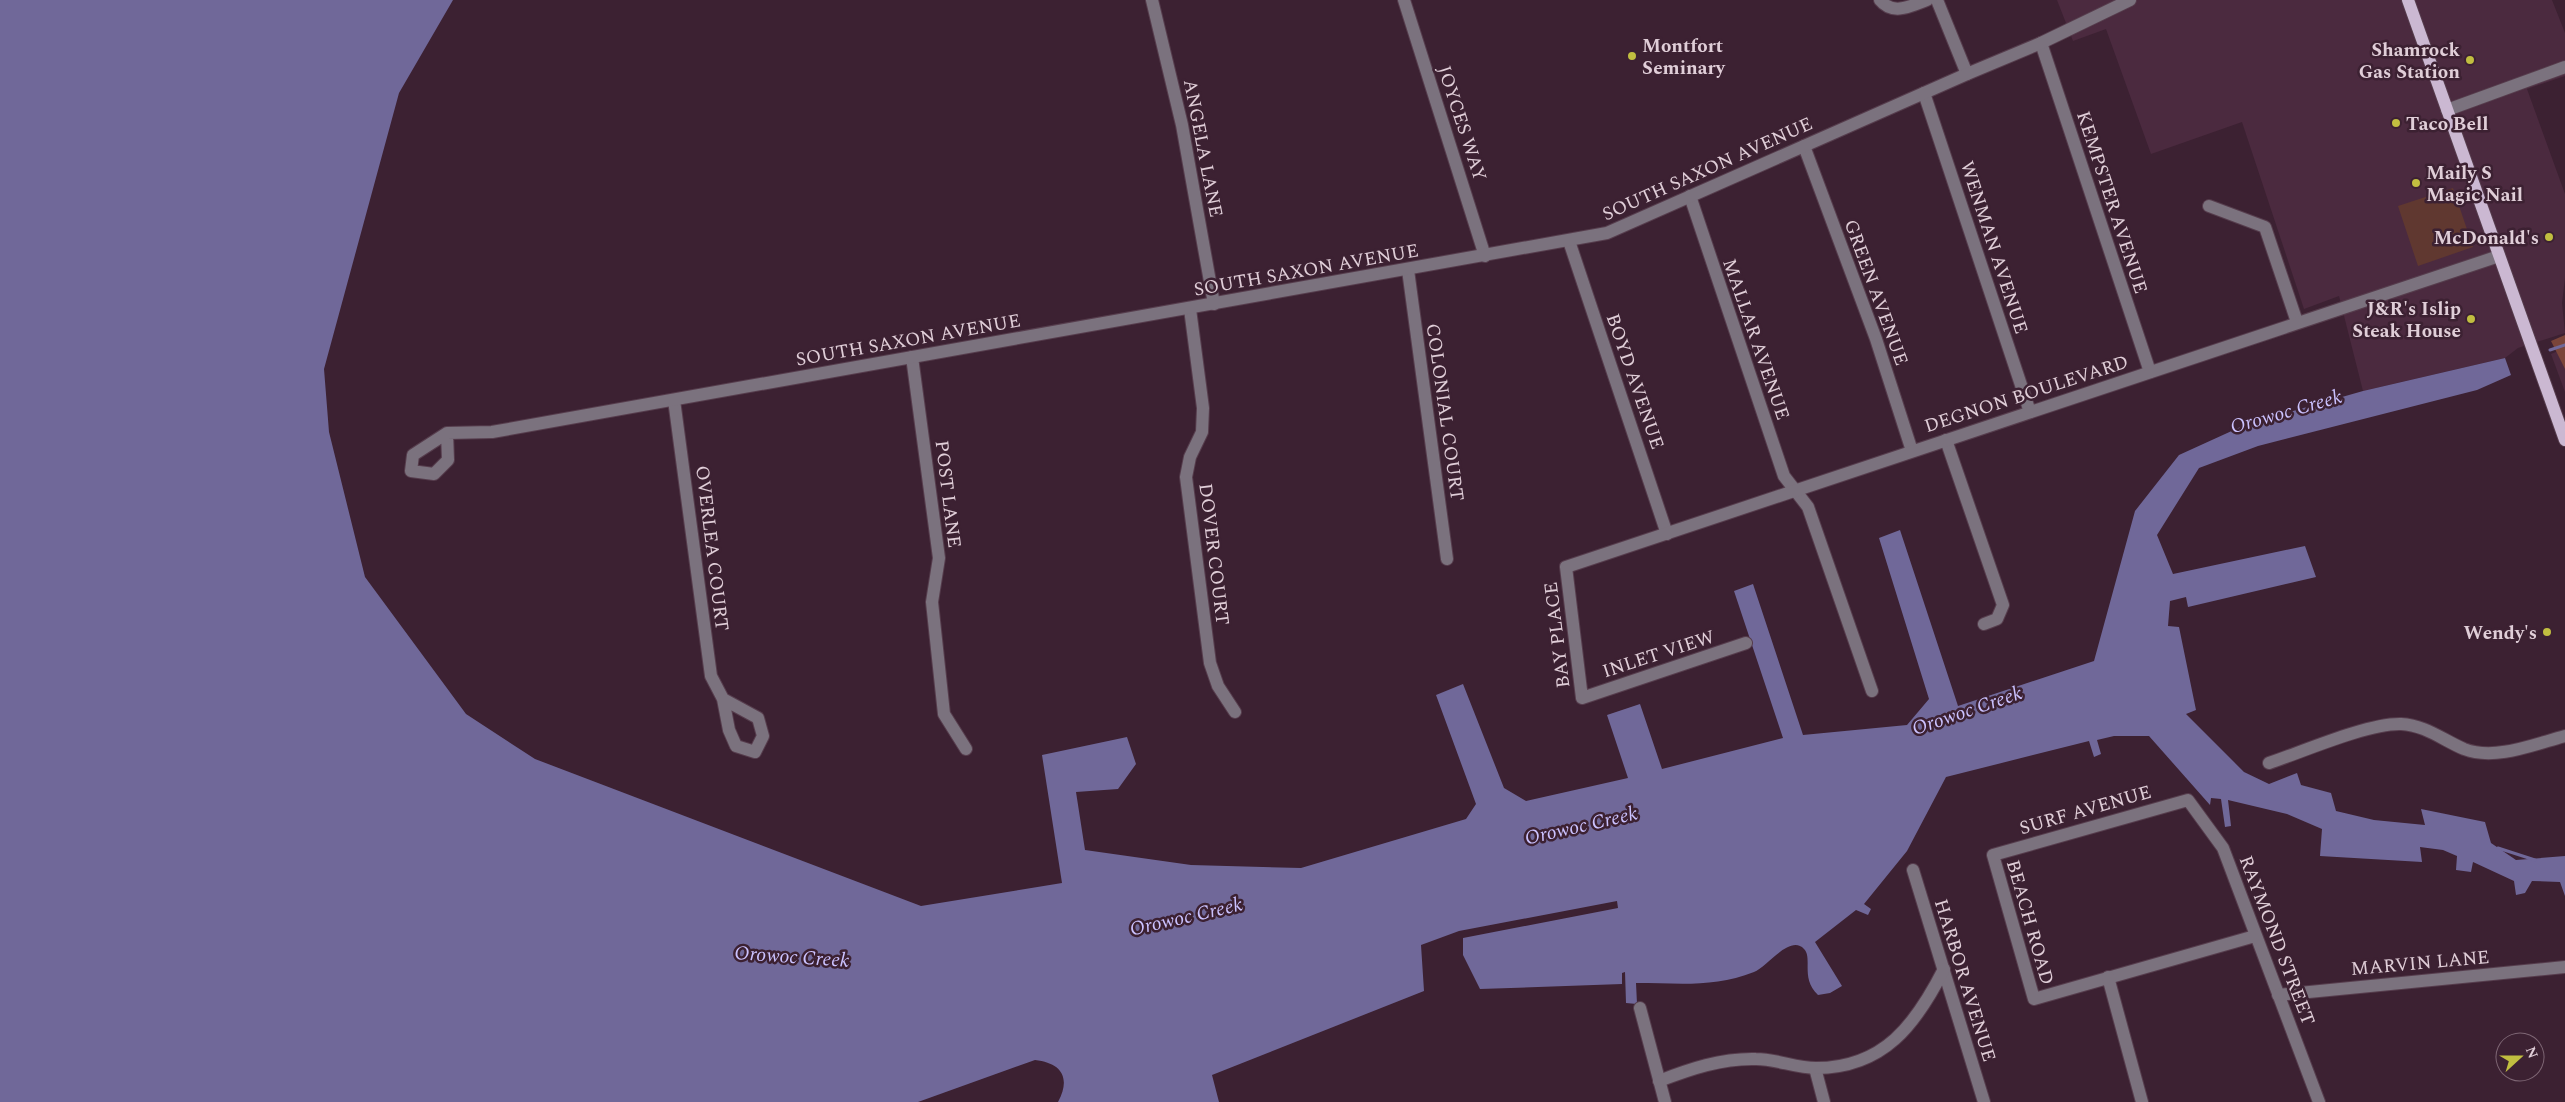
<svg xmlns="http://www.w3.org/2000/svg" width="2565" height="1102" font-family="Spectral,serif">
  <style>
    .built { fill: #4b2a3f }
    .green { fill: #603830 }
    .forest { fill: #7a453a }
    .water { fill: #706899 }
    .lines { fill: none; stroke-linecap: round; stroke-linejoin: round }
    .stream { stroke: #706899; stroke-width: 3 }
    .minor-casing { stroke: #563d4d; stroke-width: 14 }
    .major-casing { stroke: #563d4d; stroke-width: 14 }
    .minor { stroke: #7b727e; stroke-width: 12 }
    .major { stroke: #cbb8d2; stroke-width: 12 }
    .poi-dot { fill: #c1be40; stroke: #3c2132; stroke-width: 2 }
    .labels { text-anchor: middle; stroke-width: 5; stroke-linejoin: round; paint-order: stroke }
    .poi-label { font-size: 19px; font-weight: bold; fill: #e0ced8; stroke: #3c2132; text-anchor: end }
    .street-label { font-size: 19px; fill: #e0ced8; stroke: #3c2132 }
    .water-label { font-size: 20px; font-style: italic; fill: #cbc2ff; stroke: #3c2132 }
  </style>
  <rect width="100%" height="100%" fill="#3c2132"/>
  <g class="built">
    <path d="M2057,0H2552L2565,33V76L2527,89L2565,194V278L2562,303L2565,333L2518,348L2505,358L2363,391L2339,296L2304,309L2242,122L2151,154L2106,29L2073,41Z"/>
    <path d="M2565,348V392L2551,354Z"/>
  </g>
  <path class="green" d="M2453,188L2473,247L2418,266L2398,206Z"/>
  <path class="forest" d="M2565,335V369L2551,341Z"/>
  <path class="water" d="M0,0H453L399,93L324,369L329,432L365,577L466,714L535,759L921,906L1062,883L1042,755L1127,737L1136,764L1118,789L1076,792L1085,850L1191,865L1301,868L1466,819L1476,804L1436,695L1463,684L1504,788L1526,801L1628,778L1607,715L1640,704L1662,769L1783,738L1734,591L1753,584L1803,735L1907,725L1929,699L1879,538L1900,530L1958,706L2094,661L2135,511L2179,455L2247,424L2363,391L2505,358L2511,375L2477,390L2258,446L2199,468L2157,535L2173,574L2305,546L2316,577L2188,607L2186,597L2170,601L2168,626L2179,627L2196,710L2186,714L2244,772L2269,784L2297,773L2301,785L2331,793L2336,811L2374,820L2425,825L2421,809L2485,822L2491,843L2516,860L2565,856V896L2560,882L2532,881L2525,893L2516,895L2514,881L2473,862L2471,872L2456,870L2457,856L2443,850L2420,847L2422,862L2320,856L2322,829L2287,814L2228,800L2231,826L2225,827L2221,799L2211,798L2210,805L2149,736H2114L2097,740L2101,754L2094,757L2089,741L1946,777L1907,851L1864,904L1871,909L1868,915L1856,910L1815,942L1842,986L1830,993L1818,995C1800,978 1813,958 1804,949C1790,934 1767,967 1754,972C1714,988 1678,983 1636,983L1637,1004L1626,1003L1625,972L1622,973V984L1480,989L1463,955V938L1618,908L1617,901L1459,931L1421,945L1424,991L1212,1075L1219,1102H1058C1071,1078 1062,1063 1035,1060L918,1102H0Z"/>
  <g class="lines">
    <g class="stream">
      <path d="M2550,350L2565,345"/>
      <path d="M2498,848L2535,860"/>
    </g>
    <g class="minor-casing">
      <g id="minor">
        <path d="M1152,0L1182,125L1214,304"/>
        <path d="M1404,0L1485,256"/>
        <path d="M1880,0C1893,16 1911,6 1927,0"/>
        <path d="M1937,0L1967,74"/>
        <path d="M2041,43L2150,372"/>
        <path d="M1924,93L2030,412"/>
        <path d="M2447,110L2565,67"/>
        <path d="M1804,146L1876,339L1912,451"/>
        <path d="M1690,196L1784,476L1808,507L1872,691"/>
        <path d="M2209,206L2265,227L2297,322"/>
        <path d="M1569,241L1667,534"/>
        <path d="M1408,270L1447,559"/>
        <path d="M1190,309L1203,408L1202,432L1190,457L1186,477L1210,663L1218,686L1235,712"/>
        <path d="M912,357L939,558L932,602L944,714L966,749"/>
        <path d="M674,400L711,676L723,699L729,730L736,746L755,752L763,736L758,718L723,699"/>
        <path d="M447,433L448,460L434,474L411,471L413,455L447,433L492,432L1607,233L1967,74L2041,43L2130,0"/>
        <path d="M1946,440L2003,605L1997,619L1984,624"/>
        <path d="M1746,643L1582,698L1566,567L2499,256"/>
        <path d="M2269,763C2302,752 2368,723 2401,724C2425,725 2443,740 2464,749C2495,761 2535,744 2565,736"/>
        <path d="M1913,870L1984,1102"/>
        <path d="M2255,936L2034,999L1993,855L2188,800L2223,848L2319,1102"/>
        <path d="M2108,977L2142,1102"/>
        <path d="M2278,995L2565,967"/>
        <path d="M1640,1008L1665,1102"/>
        <path d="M1815,1068L1824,1102"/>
        <path d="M1659,1081C1690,1069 1722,1058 1756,1059C1776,1059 1796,1068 1816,1068C1884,1068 1916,1024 1944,969"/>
      </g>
    </g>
    <g class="major-casing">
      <path id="major" d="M2408,0L2565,440"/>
    </g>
    <use href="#minor" class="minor"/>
    <use href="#major" class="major"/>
  </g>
  <g class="poi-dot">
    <circle cx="1632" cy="56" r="5"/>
    <circle cx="2470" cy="60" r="5"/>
    <circle cx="2396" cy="123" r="5"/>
    <circle cx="2416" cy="183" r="5"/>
    <circle cx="2549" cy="237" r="5"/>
    <circle cx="2471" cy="319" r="5"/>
    <circle cx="2547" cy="632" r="5"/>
  </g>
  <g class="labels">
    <g class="poi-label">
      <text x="1642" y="52" text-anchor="start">Montfort<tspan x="1642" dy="22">Seminary</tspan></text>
      <text x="2460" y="56">Shamrock<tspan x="2460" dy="22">Gas Station</tspan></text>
      <text x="2406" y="130" text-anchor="start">Taco Bell</text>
      <text x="2426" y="179" text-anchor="start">Maily S<tspan x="2426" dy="22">Magic Nail</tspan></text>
      <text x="2539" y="244">McDonald's</text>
      <text x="2461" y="315">J&amp;R's Islip<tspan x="2461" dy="22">Steak House</tspan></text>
      <text x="2537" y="639">Wendy's</text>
    </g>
    <g class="street-label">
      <text transform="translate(1463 123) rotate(72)" y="7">JOYCES WAY</text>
      <text transform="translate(1204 148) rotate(79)" y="7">ANGELA LANE</text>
      <text transform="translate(1707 168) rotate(-24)" y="7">SOUTH SAXON AVENUE</text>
      <text transform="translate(2113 202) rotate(72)" y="7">KEMPSTER AVENUE</text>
      <text transform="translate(1995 247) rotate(72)" y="7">WENMAN AVENUE</text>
      <text transform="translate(1306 269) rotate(-10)" y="7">SOUTH SAXON AVENUE</text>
      <text transform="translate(1877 292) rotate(70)" y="7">GREEN AVENUE</text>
      <text transform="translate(908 339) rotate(-10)" y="7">SOUTH SAXON AVENUE</text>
      <text transform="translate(1757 339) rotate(71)" y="7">MALLAR AVENUE</text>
      <text transform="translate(1636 381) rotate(71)" y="7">BOYD AVENUE</text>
      <text transform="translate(2026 393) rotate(-18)" y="7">DEGNON BOULEVARD</text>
      <text transform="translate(1446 412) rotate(82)" y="7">COLONIAL COURT</text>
      <text transform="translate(949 494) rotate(83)" y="7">POST LANE</text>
      <text transform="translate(713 548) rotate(83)" y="7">OVERLEA COURT</text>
      <text transform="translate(1215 554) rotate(83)" y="7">DOVER COURT</text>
      <text transform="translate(1556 635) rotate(-97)" y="7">BAY PLACE</text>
      <text transform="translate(1658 653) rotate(-18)" y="7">INLET VIEW</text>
      <text transform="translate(2085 809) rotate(-16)" y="7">SURF AVENUE</text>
      <text transform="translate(2031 922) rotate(74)" y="7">BEACH ROAD</text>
      <text transform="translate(2278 940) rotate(69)" y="7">RAYMOND STREET</text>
      <text transform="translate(2420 962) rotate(-5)" y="7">MARVIN LANE</text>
      <text transform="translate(1966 980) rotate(73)" y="7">HARBOR AVENUE</text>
    </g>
    <g class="water-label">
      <text transform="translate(2286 411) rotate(-16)" y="7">Orowoc Creek</text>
      <text transform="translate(1967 710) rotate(-19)" y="7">Orowoc Creek</text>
      <text transform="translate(1581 825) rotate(-13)" y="7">Orowoc Creek</text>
      <text transform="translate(1186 916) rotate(-13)" y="7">Orowoc Creek</text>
      <text transform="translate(792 956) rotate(4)" y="7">Orowoc Creek</text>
    </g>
  </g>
  <g transform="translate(2520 1057) rotate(69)"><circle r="24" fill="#3c2132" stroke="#7e6674"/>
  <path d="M0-4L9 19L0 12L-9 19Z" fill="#c1be40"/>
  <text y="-8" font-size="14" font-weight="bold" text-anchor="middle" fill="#e0ced8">N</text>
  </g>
</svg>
